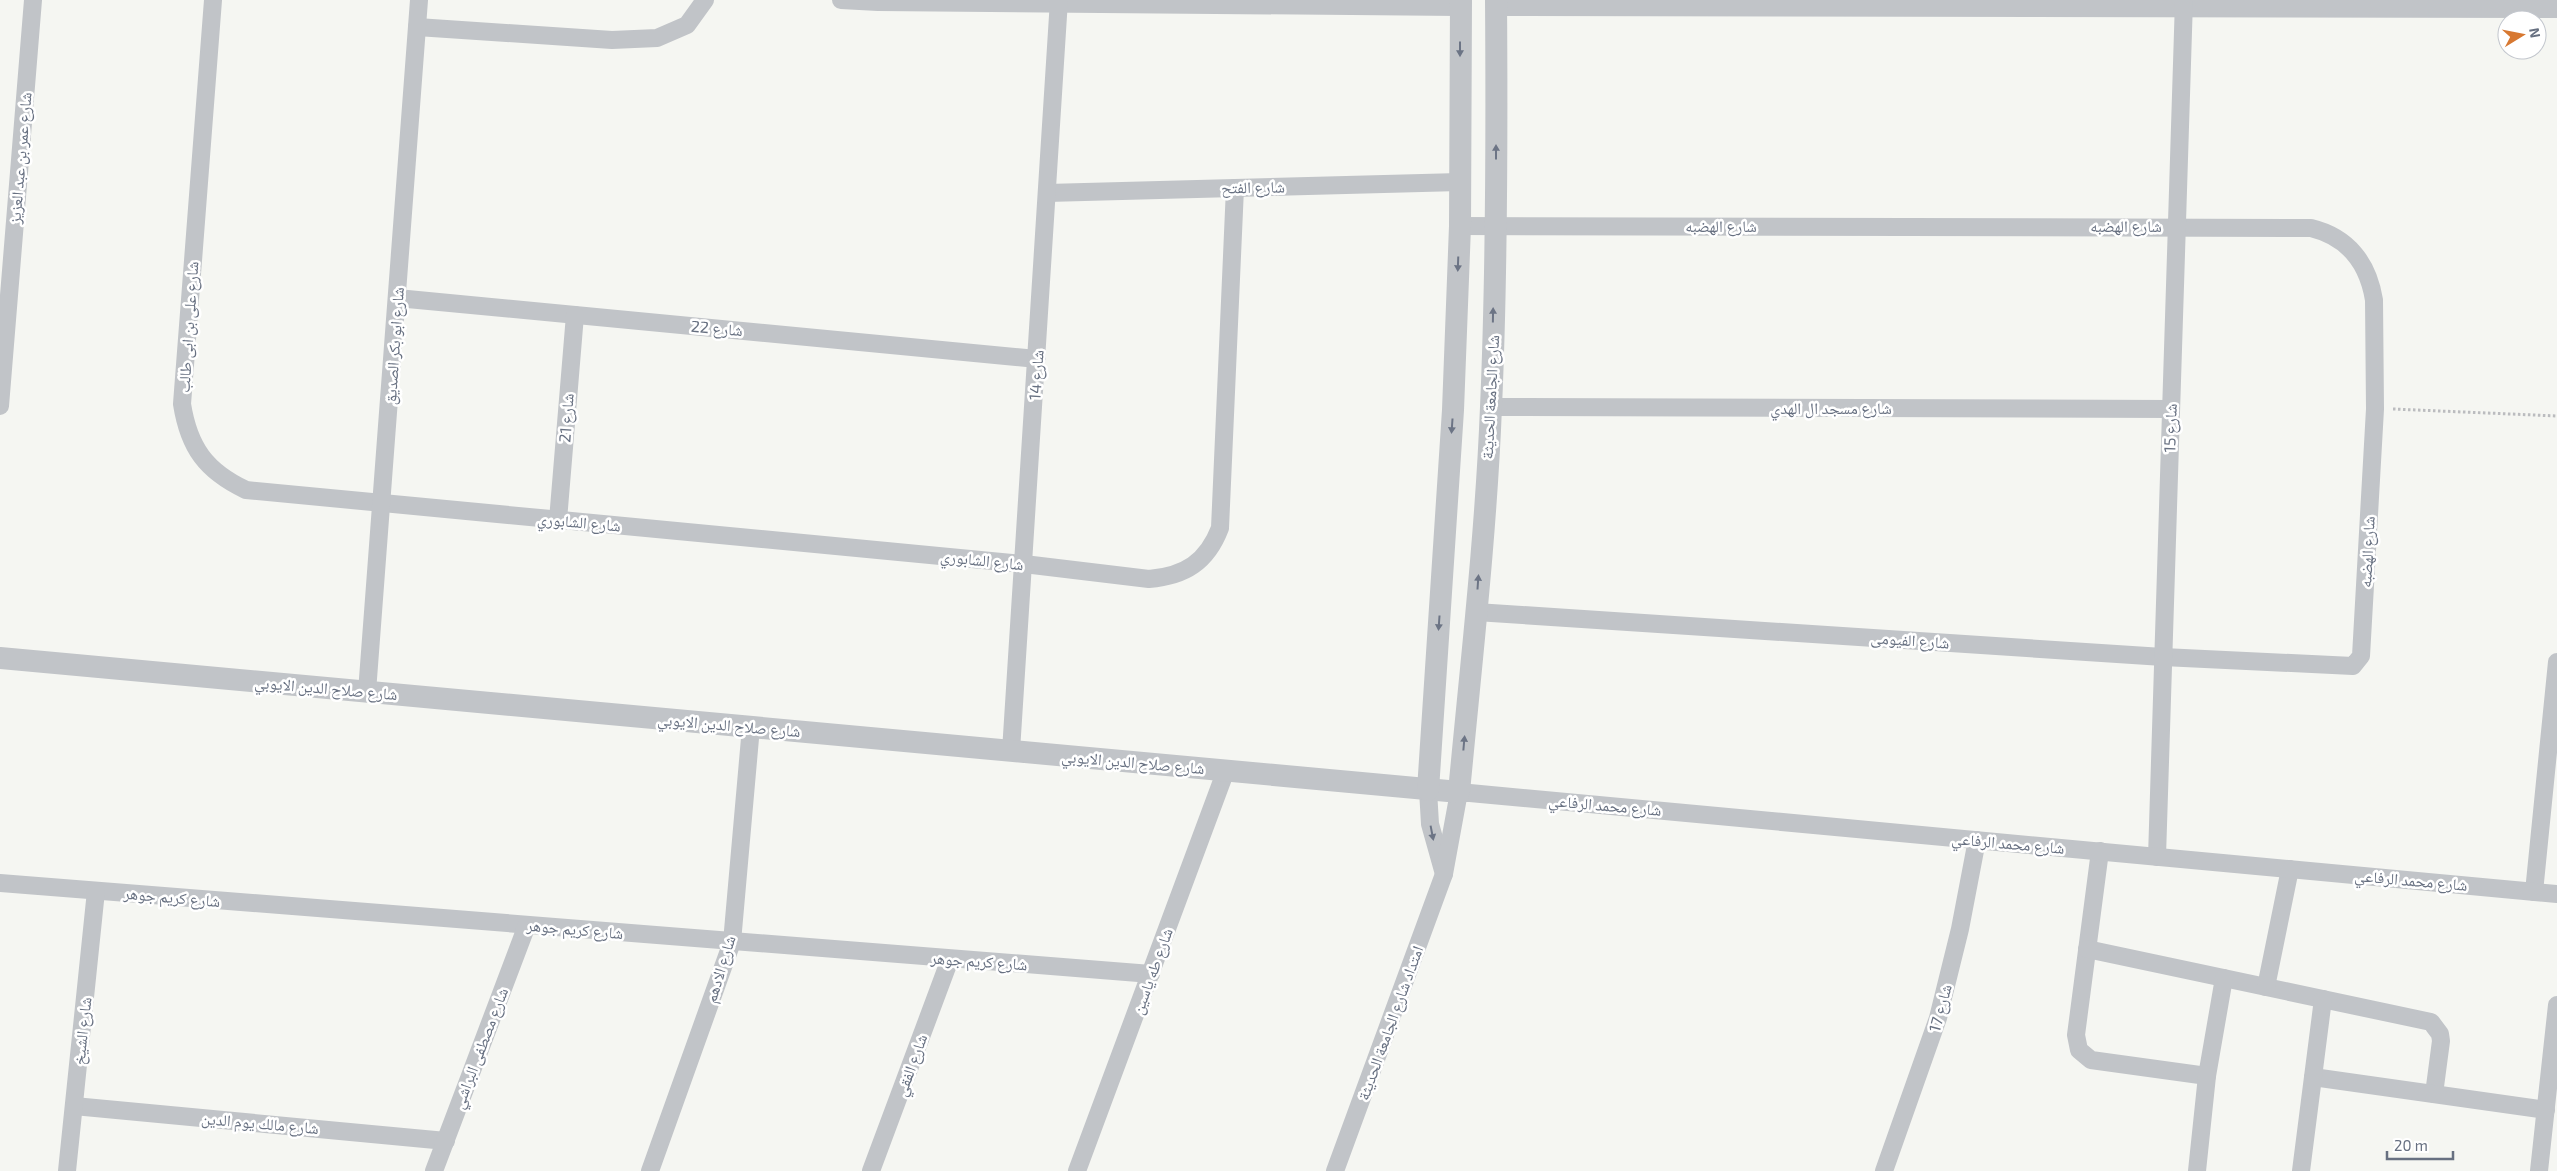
<svg xmlns="http://www.w3.org/2000/svg" width="2557" height="1171" font-family="'Exo 2','Noto Naskh Arabic',sans-serif">
  <style>
    .lines { fill: none; stroke-linecap: round; stroke-linejoin: round }
    .path { stroke: #bbbcbf; stroke-width: 3; stroke-dasharray: 2.5 2.5; stroke-linecap: butt }
    .minor { stroke: #c1c4c8; stroke-width: 18 }
    .tertiary { stroke: #c1c4c8; stroke-width: 22 }
    .oneway { fill: #6c7485 }
    .labels { text-anchor: middle; stroke-width: 5; stroke-linejoin: round; paint-order: stroke }
    .street-label { font-size: 16px; fill: #677081; stroke: #fff }
  </style>
  <rect width="100%" height="100%" fill="#f5f6f2"/>
  <g class="lines">
    <path class="path" d="M2393,409L2557,416"/>
    <g class="minor">
      <path d="M213,0L182,404C189,448 206,471 246,490L1024,564L1149,579C1185,576 1207,562 1220,528L1235,188"/>
      <path d="M841,0L878,2L1460,7"/>
      <path d="M1496,7L2557,9"/>
      <path d="M417,27L612,40L657,38L687,25L705,0"/>
      <path d="M1047,193L1460,182"/>
      <path d="M1460,226L2311,228C2348,237 2368,263 2374,300L2375,409L2361,656L2353,666L2163,657L1476,612"/>
      <path d="M397,298L1037,359"/>
      <path d="M0,406L33,0"/>
      <path d="M1491,407L2171,409"/>
      <path d="M558,520L575,315"/>
      <path d="M367,692L419,0"/>
      <path d="M1011,751L1059,0"/>
      <path d="M1428,790L1430,824L1444,874"/>
      <path d="M2100,851L2076,1035L2079,1050L2091,1060L2207,1076"/>
      <path d="M2157,857L2184,0"/>
      <path d="M0,883L1151,974"/>
      <path d="M2534,892L2557,662"/>
      <path d="M2087,949L2431,1022L2440,1034L2441,1041L2434,1094"/>
      <path d="M2266,987L2290,869"/>
      <path d="M2313,1077L2546,1110"/>
      <path d="M74,1106L446,1141"/>
      <path d="M67,1171L96,891"/>
      <path d="M434,1171L527,925"/>
      <path d="M650,1171L732,942L751,727"/>
      <path d="M871,1171L950,959"/>
      <path d="M1077,1171L1226,770"/>
      <path d="M1335,1171L1444,874L1459,792L2557,894"/>
      <path d="M1884,1171L1938,1018L1960,929L1977,840"/>
      <path d="M2197,1171L2207,1076L2224,978"/>
      <path d="M2301,1171L2323,999"/>
      <path d="M2539,1171L2557,1005"/>
    </g>
    <g class="tertiary">
      <path d="M0,658L1459,792C1471,664 1486,535 1491,407C1497,271 1497,135 1496,0"/>
      <path d="M1428,790L1453,410L1460,226L1461,0"/>
    </g>
  </g>
  <defs><path id="oneway-solid" d="M-6-.8H1V-3.2L6.5 0L1 3.2V.8H-6Z" transform="scale(1.25)"/></defs>
  <g class="oneway">
    <use href="#oneway-solid" transform="translate(1460 49) rotate(90)"/>
    <use href="#oneway-solid" transform="translate(1496 152) rotate(-90)"/>
    <use href="#oneway-solid" transform="translate(1458 264) rotate(92)"/>
    <use href="#oneway-solid" transform="translate(1493 315) rotate(-89)"/>
    <use href="#oneway-solid" transform="translate(1452 426) rotate(94)"/>
    <use href="#oneway-solid" transform="translate(1478 582) rotate(-86)"/>
    <use href="#oneway-solid" transform="translate(1439 623) rotate(94)"/>
    <use href="#oneway-solid" transform="translate(1464 743) rotate(-85)"/>
    <use href="#oneway-solid" transform="translate(1432 833) rotate(79)"/>
  </g>
  <g class="labels">
    <g class="street-label">
      <text transform="translate(20 158) rotate(-85)" y="6">شارع عمر بن عبد العزيز</text>
      <text transform="translate(1253 187) rotate(-1)" y="6">شارع الفتح</text>
      <text x="1721" y="232">شارع الهضبه</text>
      <text x="2126" y="232">شارع الهضبه</text>
      <text transform="translate(188 327) rotate(-86)" y="6">شارع على بن ابى طالب</text>
      <text transform="translate(717 328) rotate(5)" y="6">شارع 22</text>
      <text transform="translate(394 346) rotate(-86)" y="6">شارع ابو بكر الصديق</text>
      <text transform="translate(1036 375) rotate(-86)" y="6">شارع 14</text>
      <text transform="translate(1490 397) rotate(-87)" y="6">شارع الجامعة الحديثة</text>
      <text x="1831" y="414">شارع مسجد ال الهدي</text>
      <text transform="translate(566 418) rotate(-86)" y="6">شارع 21</text>
      <text transform="translate(2170 428) rotate(-88)" y="6">شارع 15</text>
      <text transform="translate(579 522) rotate(5)" y="6">شارع الشابوري</text>
      <text transform="translate(2367 552) rotate(-87)" y="6">شارع الهضبه</text>
      <text transform="translate(982 560) rotate(6)" y="6">شارع الشابوري</text>
      <text transform="translate(1910 640) rotate(4)" y="6">شارع الفيومى</text>
      <text transform="translate(326 688) rotate(5)" y="6">شارع صلاح الدين الايوبي</text>
      <text transform="translate(729 725) rotate(5)" y="6">شارع صلاح الدين الايوبي</text>
      <text transform="translate(1133 762) rotate(5)" y="6">شارع صلاح الدين الايوبي</text>
      <text transform="translate(1605 805) rotate(5)" y="6">شارع محمد الرفاعي</text>
      <text transform="translate(2008 843) rotate(5)" y="6">شارع محمد الرفاعي</text>
      <text transform="translate(2411 880) rotate(5)" y="6">شارع محمد الرفاعي</text>
      <text transform="translate(172 897) rotate(5)" y="6">شارع كريم جوهر</text>
      <text transform="translate(575 929) rotate(5)" y="6">شارع كريم جوهر</text>
      <text transform="translate(979 961) rotate(4)" y="6">شارع كريم جوهر</text>
      <text transform="translate(720 969) rotate(-73)" y="6">شارع الادهم</text>
      <text transform="translate(1152 971) rotate(-70)" y="6">شارع طه ياسين</text>
      <text transform="translate(1940 1008) rotate(-75)" y="6">شارع 17</text>
      <text transform="translate(1390 1023) rotate(-70)" y="6">امتداد شارع الجامعة الحديثة</text>
      <text transform="translate(82 1031) rotate(-84)" y="6">شارع الشيخ</text>
      <text transform="translate(480 1048) rotate(-69)" y="6">شارع مصطفى البراشي</text>
      <text transform="translate(911 1065) rotate(-70)" y="6">شارع الفقي</text>
      <text transform="translate(260 1123) rotate(5)" y="6">شارع مالك يوم الدين</text>
    </g>
  </g>
  <g transform="translate(2522 35) rotate(80)"><circle r="24" fill="#ffffff" stroke="#c2c6cd"/>
  <path d="M0-4L9 19L0 12L-9 19Z" fill="#d77831"/>
  <text y="-8" font-size="14" font-weight="bold" text-anchor="middle" fill="#677081">N</text>
  </g>
  <path d="M2387 1151v8h66v-8" fill="none" stroke="#677081" stroke-width="2.5"/>
  <text x="2394" y="1151" font-size="15" fill="#677081" stroke="#ffffff" stroke-width="4" paint-order="stroke">20 m</text>
</svg>
